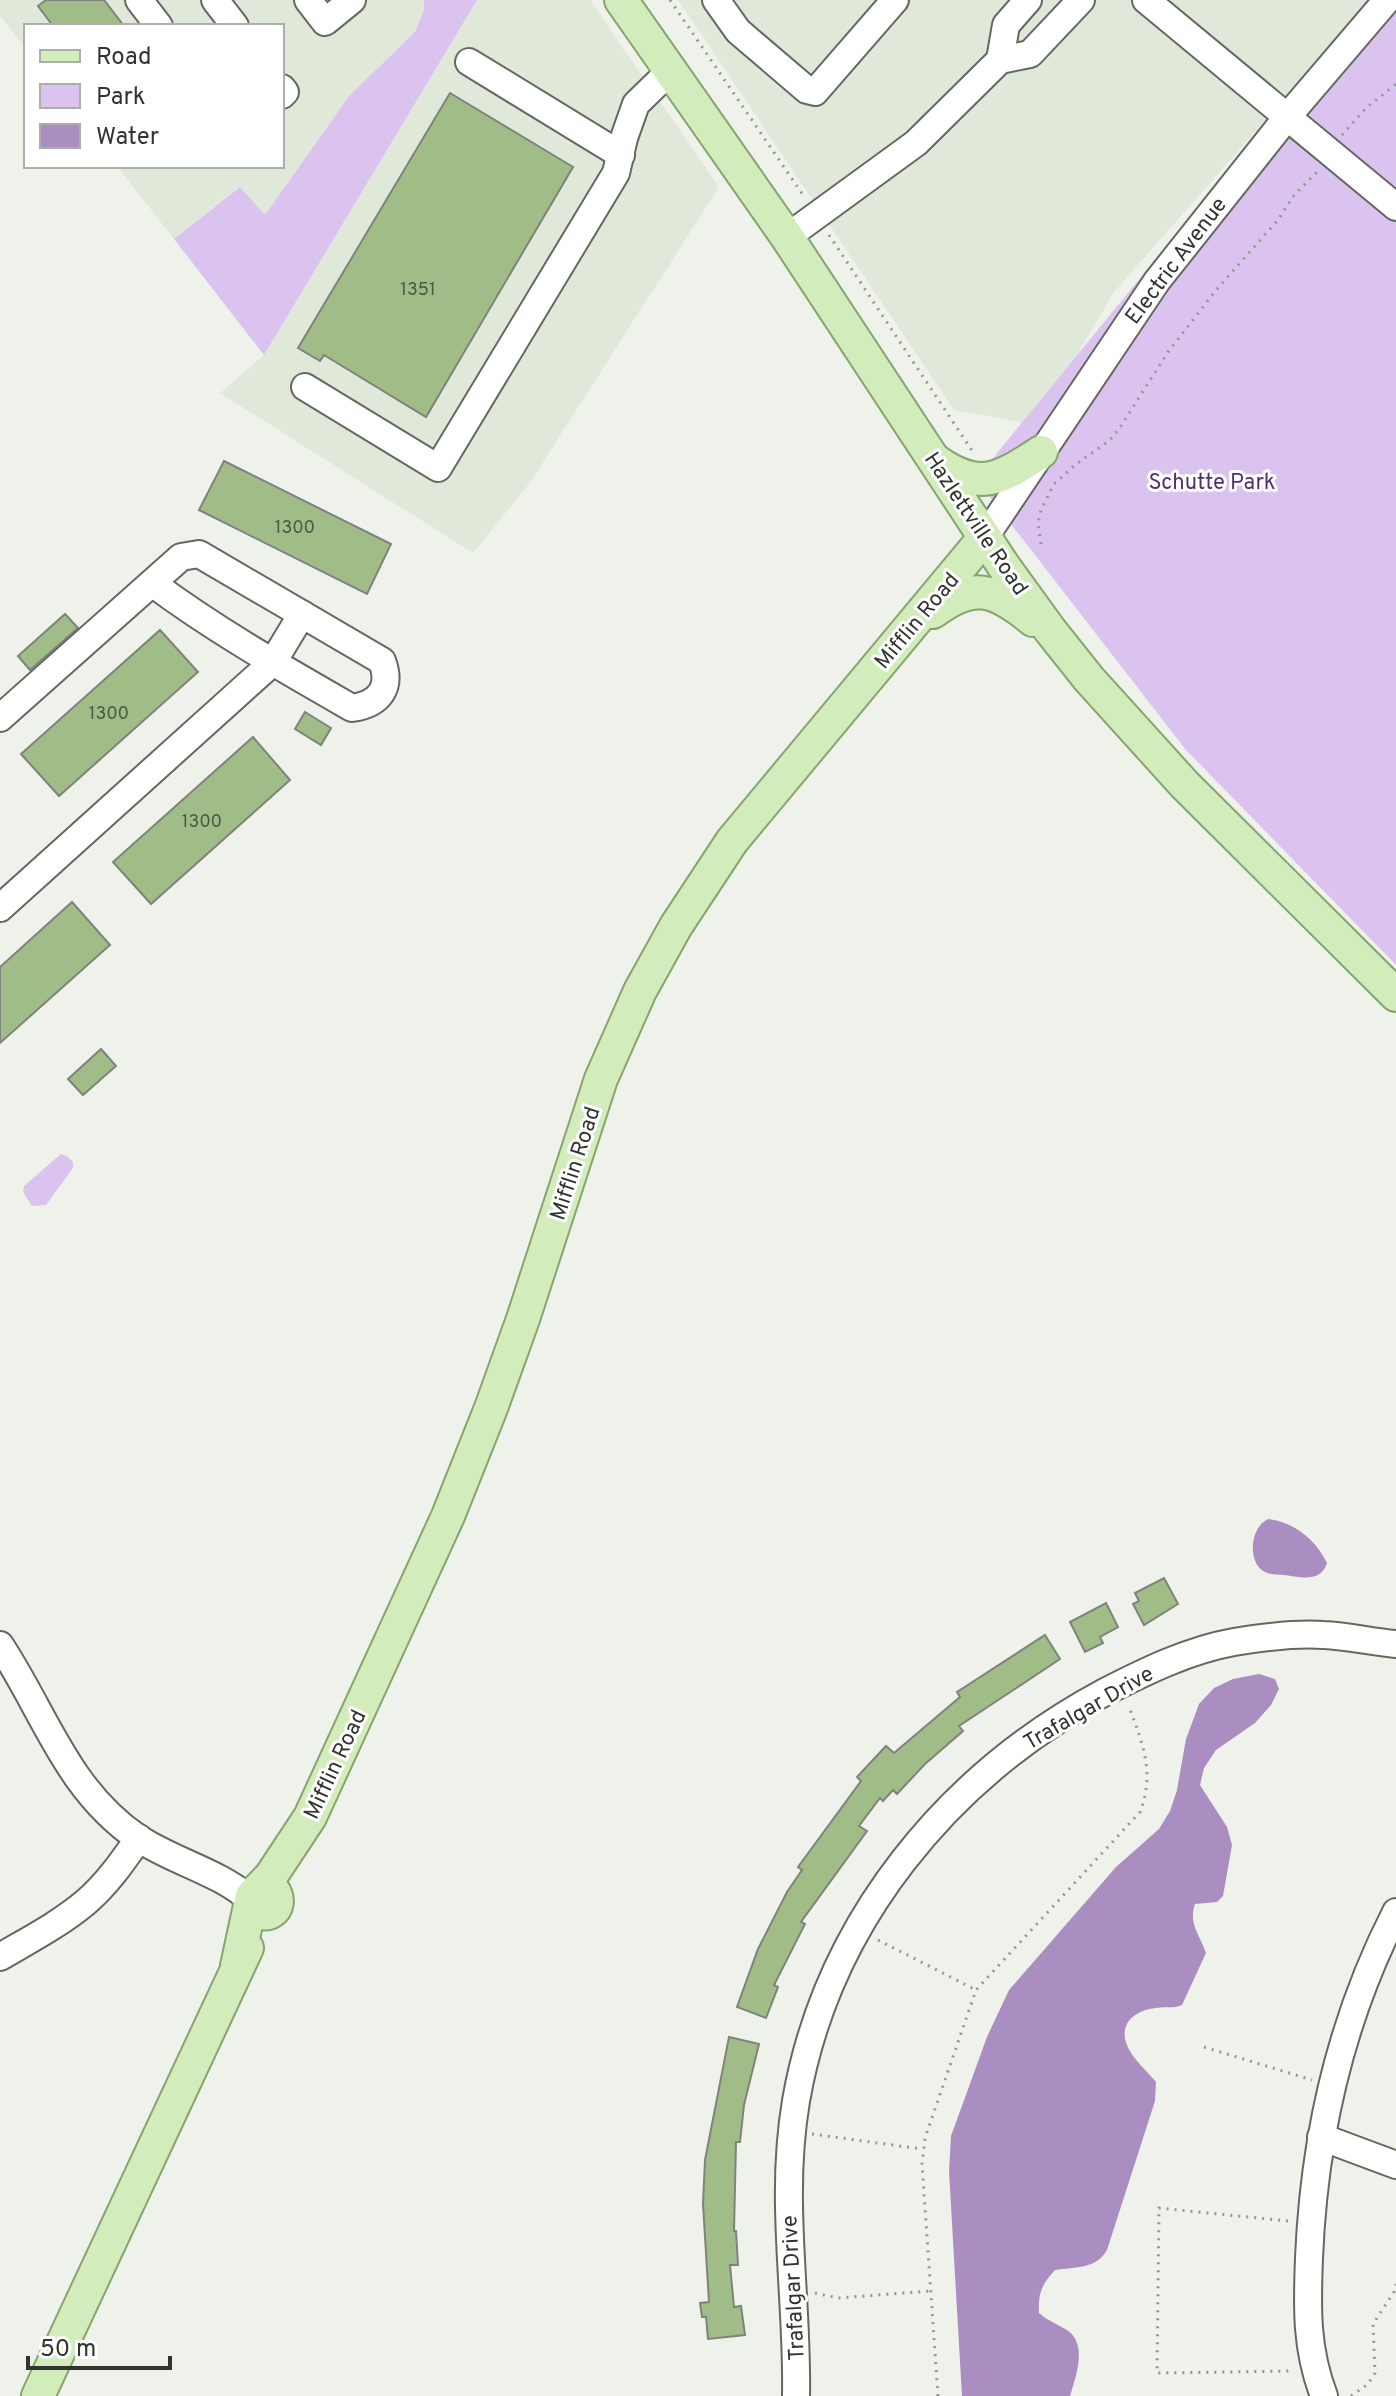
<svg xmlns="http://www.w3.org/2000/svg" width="1396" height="2396" font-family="Overpass,sans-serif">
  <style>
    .built { fill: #e0e8da }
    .green { fill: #dac3ee }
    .water { fill: #aa8ec1 }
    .building { fill: #a0bd88; stroke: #7f837c; stroke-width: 2 }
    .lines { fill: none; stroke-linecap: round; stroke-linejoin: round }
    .minor-casing { stroke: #646861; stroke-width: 30 }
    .major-casing { stroke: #86a46e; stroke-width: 36 }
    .path { stroke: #949791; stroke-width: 3; stroke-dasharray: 2 6; stroke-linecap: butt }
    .minor { stroke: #fff; stroke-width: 26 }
    .major { stroke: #d2ecbc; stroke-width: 32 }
    .labels { text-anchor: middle; stroke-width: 6; stroke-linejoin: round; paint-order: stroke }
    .number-label { font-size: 18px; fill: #4e5646 }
    .street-label { font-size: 22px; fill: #323430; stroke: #fff }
    .park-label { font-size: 22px; fill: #542f6e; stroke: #fff }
  </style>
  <rect width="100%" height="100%" fill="#eef2ea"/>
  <g class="built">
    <path d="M0,0H424V10L415,32L349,96L264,216L239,187L174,239L117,166H282V26H26V49L0,16Z"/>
    <path d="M477,0H590L719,187L529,484L473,553L220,393L264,355Z"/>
    <path d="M678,0H1371L1114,292L1035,425L954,410Z"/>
  </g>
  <g class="green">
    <path d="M424,0H477L264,355L174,239L240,187L265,215L349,96L415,32L424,10Z"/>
    <path d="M1367,0H1396V965L1186,750L976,479Z"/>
    <path d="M61,1154L67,1156L73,1162V1168L46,1205L32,1206L23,1192L24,1186Z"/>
  </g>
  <g class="water">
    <path d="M1268,1519C1294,1522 1316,1540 1327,1563C1321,1583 1300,1577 1284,1575C1279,1574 1270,1575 1265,1572C1250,1565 1250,1539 1259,1527C1261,1523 1265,1521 1268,1519Z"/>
    <path d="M1259,1674L1275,1679L1279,1689L1271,1705L1255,1723L1216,1750L1204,1768L1200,1785L1227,1827L1232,1845L1223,1896L1217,1902L1195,1904C1188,1923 1200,1935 1206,1953L1182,2005C1172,2009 1166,2006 1156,2008C1146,2009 1134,2013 1128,2022C1115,2045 1143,2066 1156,2082L1155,2101L1107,2250C1096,2269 1076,2267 1055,2270C1042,2284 1038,2293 1039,2313C1048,2321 1057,2324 1067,2330C1088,2344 1076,2376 1070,2396H962L949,2171L951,2136L987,2037L1009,1990L1116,1867L1159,1829L1170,1811L1177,1790L1186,1739L1199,1704L1214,1688L1233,1679Z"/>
  </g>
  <g class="building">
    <path d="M46,0H104L124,26H53L38,6Z"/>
    <path d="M450,93L573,167L426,417L324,355L320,361L298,348Z"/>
    <path d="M224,461L391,544L367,594L199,510Z"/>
    <path d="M65,614L78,628L30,670L18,656Z"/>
    <path d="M160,630L198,672L59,796L21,754Z"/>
    <path d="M305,712L331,728L321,745L295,729Z"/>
    <path d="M253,737L290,780L151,904L113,862Z"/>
    <path d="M72,902L110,945L0,1043V967Z"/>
    <path d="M101,1049L116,1066L83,1095L68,1079Z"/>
    <path d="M1164,1578L1178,1604L1144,1625L1133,1604L1139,1601L1135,1593Z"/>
    <path d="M1106,1603L1118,1627L1100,1637L1103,1643L1085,1652L1070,1622Z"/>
    <path d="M1045,1635L1060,1659L959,1726L963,1731L925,1764L897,1794L893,1790L883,1801L880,1798L859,1826L867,1831L801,1922L805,1924L774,1985L778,1987L766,2018L737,2007L758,1949L787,1892L802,1870L798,1867L861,1781L857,1777L886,1746L894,1753L960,1697L957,1692Z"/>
    <path d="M729,2037L759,2044L744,2105L740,2142H736L734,2231H736L738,2265H730L734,2307L741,2306L745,2335L708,2339L706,2317H702L700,2303L709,2302L703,2204L705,2160Z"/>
  </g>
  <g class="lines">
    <g class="minor-casing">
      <g id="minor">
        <path d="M139,0L159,26"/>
        <path d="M215,0L235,26"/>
        <path d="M308,0L325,22L352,0"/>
        <path d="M716,0L738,31L807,90L815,92L895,0"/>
        <path d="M1146,0L1396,207"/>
        <path d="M1000,60L1006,25L1028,0"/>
        <path d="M469,62L621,155"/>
        <path d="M282,88L285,92L282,95"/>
        <path d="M787,237L916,143L1000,60L1030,54L1081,0"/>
        <path d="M305,387L438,468L616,173L624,138L636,104L670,71"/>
        <path d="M985,537L1157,281L1288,116L1387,0"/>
        <path d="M0,718L181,557L199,554L382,661C392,687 380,704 352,708C284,669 215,630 152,583"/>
        <path d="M0,908L273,662L302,614"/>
        <path d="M0,1645C45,1713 67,1790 138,1838C174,1862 218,1871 251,1900"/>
        <path d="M0,1957C29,1940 60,1924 86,1902C107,1884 123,1861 139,1838"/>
        <path d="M1321,2137L1396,2165"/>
        <path d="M796,2396C798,2296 779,2201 796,2101C827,1922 948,1776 1105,1692C1146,1671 1189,1650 1234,1642C1264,1637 1294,1633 1324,1635C1348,1636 1372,1642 1396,1644"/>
        <path d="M1324,2396C1306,2349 1307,2308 1309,2258C1314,2138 1341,2019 1396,1912"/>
      </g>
    </g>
    <g class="major-casing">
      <g id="major">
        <path d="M621,0L787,237L1003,565L1050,630L1089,679L1184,784L1396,995"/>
        <path d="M936,461C980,492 1000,479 1041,452"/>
        <path d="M933,612C974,581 995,589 1033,620"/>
        <path d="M251,1904C263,1924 286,1909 273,1890L260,1888"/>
        <path d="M237,1966L252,1896L271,1876L310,1817L448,1516L491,1408L523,1319L601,1079L640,991L676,926L732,841L985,537"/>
        <path d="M38,2396L247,1948"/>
      </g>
    </g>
    <g class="path">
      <path d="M670,0L803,195"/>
      <path d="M1342,135L1365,109L1396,84"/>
      <path d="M829,235L973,452"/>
      <path d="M1041,544L1038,523L1041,510L1054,484L1075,465L1109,441L1119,429L1168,352L1217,289L1278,220L1294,195L1319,170"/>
      <path d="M878,1940L976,1990"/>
      <path d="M1204,2047L1312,2080"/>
      <path d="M812,2134L922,2149"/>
      <path d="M1288,2221L1159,2208L1157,2373L1293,2371"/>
      <path d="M815,2293L838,2298L931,2291"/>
      <path d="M938,2396L922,2164L925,2138L976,1990L1140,1812C1155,1773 1143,1744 1129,1707"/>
      <path d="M1351,2396L1368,2384L1375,2373L1373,2324L1394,2292L1396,2284"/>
    </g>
    <use href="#minor" class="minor"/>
    <use href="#major" class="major"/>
  </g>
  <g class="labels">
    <g class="number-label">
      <text x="418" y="295">1351</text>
      <text x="295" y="533">1300</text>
      <text x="109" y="719">1300</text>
      <text x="202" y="827">1300</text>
    </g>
    <g class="street-label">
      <text transform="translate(1175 260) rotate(-53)" y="8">Electric Avenue</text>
      <text transform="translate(977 523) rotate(56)" y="8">Hazlettville Road</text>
      <text transform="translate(916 620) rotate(-50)" y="8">Mifflin Road</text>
      <text transform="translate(574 1163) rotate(-72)" y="8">Mifflin Road</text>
      <text transform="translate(1088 1707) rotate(-30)" y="8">Trafalgar Drive</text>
      <text transform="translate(334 1764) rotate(-65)" y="8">Mifflin Road</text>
      <text transform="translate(792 2288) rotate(-93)" y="8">Trafalgar Drive</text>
    </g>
    <g class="park-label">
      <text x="1212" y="489">Schutte Park</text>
    </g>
  </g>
  <rect x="24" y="24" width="260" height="144" fill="#ffffff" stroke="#adaeac" stroke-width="2"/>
  <rect x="40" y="50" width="40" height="12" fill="#d2ecbc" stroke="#adaeac" stroke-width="2"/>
  <text x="96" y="64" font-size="24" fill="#323430">Road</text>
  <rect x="40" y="84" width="40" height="24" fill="#dac3ee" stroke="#adaeac" stroke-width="2"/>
  <text x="96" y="104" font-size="24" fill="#323430">Park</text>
  <rect x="40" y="124" width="40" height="24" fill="#aa8ec1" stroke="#adaeac" stroke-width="2"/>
  <text x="96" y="144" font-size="24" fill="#323430">Water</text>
  <path d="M28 2356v12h142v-12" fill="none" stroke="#323430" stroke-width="4"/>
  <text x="40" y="2356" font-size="24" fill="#323430" stroke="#ffffff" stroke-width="6" paint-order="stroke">50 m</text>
</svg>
